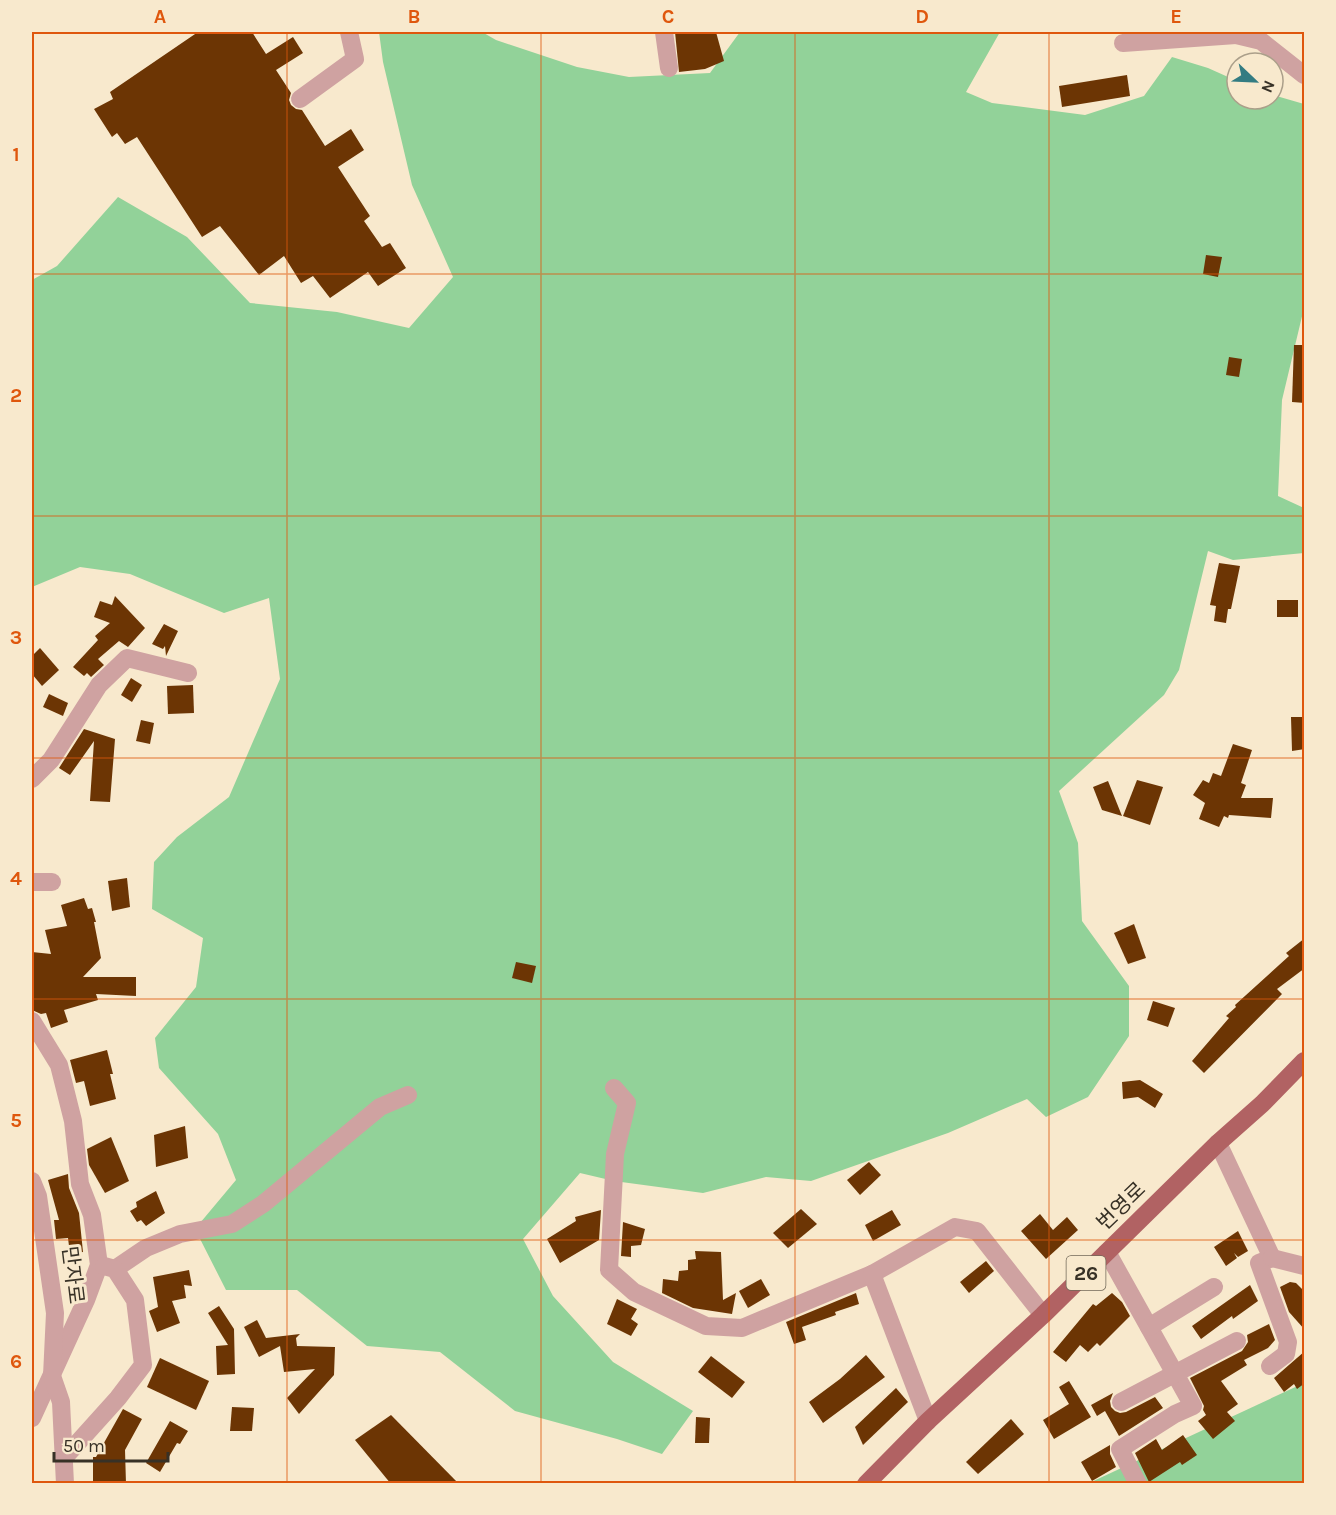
<svg xmlns="http://www.w3.org/2000/svg" width="1336" height="1515" font-family="Karla,'Noto Sans KR',sans-serif">
  <style>
    .green { fill: #92d299 }
    .building { fill: #6c3504 }
    .lines { fill: none; stroke-linecap: round; stroke-linejoin: round }
    .minor { stroke: #cfa2a1; stroke-width: 18 }
    .major { stroke: #b16263; stroke-width: 18 }
    .grid { fill: none; stroke: #df570d; stroke-width: 1.5; stroke-opacity: 0.55 }
    .labels { text-anchor: middle; stroke-width: 6; stroke-linejoin: round; paint-order: stroke }
    .shield { fill: #f8e9cd; stroke: #716858; stroke-width: 1.5 }
    .shield-label { font-size: 20px; font-weight: bold; fill: #373126 }
    .street-label { font-size: 21px; fill: #373126; stroke: #f8e9cd }
    .neatline { fill: none; stroke: #df570d; stroke-width: 2 }
    .grid-label { font-size: 20px; text-anchor: middle; font-weight: bold; fill: #df570d }
  </style>
  <rect width="100%" height="100%" fill="#f8e9cd"/>
  <g class="green">
    <path d="M379,32H482L496,40L577,67L629,77L710,73L740,32H1000L966,92L992,103L1085,115L1144,96L1172,57L1208,68L1237,81V99H1273V95L1304,104V308L1282,400L1278,496L1304,508V553L1233,560L1208,551L1179,670L1164,695L1059,791L1078,843L1082,921L1129,986V1036L1088,1097L1046,1117L1027,1099L948,1133L811,1181L766,1177L703,1193L614,1181L580,1173L523,1239L553,1296L613,1362L693,1411L662,1454L617,1439L515,1411L440,1352L367,1346L297,1290H226L195,1229L236,1180L218,1134L159,1068L155,1038L196,987L203,938L152,909L154,862L177,837L229,797L280,679L269,598L224,613L130,574L80,567L32,587V280L57,266L118,197L187,237L250,303L337,312L409,328L453,277L412,185L383,62Z"/>
    <path d="M1304,1383V1483L1087,1484Z"/>
  </g>
  <g class="building">
    <path d="M198,32H252L266,54L293,37L303,53L276,70L291,93L289,100L291,105L296,109L302,110L325,146L351,129L364,150L338,167L370,216L364,221L382,247L390,243L406,268L378,286L368,272L330,298L313,276L301,283L284,256L259,275L220,226L202,237L137,137L125,144L117,133L112,137L94,109L113,99L110,92Z"/>
    <path d="M675,32H716L724,61L705,69L679,72Z"/>
    <path d="M1127,75L1130,96L1062,107L1059,86Z"/>
    <path d="M1206,255L1222,257L1218,277L1203,274Z"/>
    <path d="M1294,345H1305V403L1292,402Z"/>
    <path d="M1229,357L1242,359L1239,377L1226,375Z"/>
    <path d="M1219,563L1240,566L1231,609H1228L1226,623L1214,621L1216,606L1210,605Z"/>
    <path d="M115,596L145,628L128,647L119,641L98,659L104,665L91,677L87,673L84,676L73,667L98,640L95,636L110,623L94,617L100,601L112,605Z"/>
    <rect x="1277" y="600" width="21" height="17"/>
    <path d="M164,624L178,631L166,656L165,646L163,649L152,644Z"/>
    <path d="M40,648L59,670L42,686L32,674V656Z"/>
    <path d="M131,678L142,685L132,702L121,695Z"/>
    <path d="M193,685L194,713L168,714L167,686Z"/>
    <path d="M49,694L68,703L63,716L43,707Z"/>
    <path d="M1291,717H1303L1305,749L1292,751Z"/>
    <path d="M141,720L154,723L150,744L136,741Z"/>
    <path d="M84,729L115,739L110,802L90,801L94,741L70,775L59,768Z"/>
    <path d="M1233,744L1252,750L1241,783L1246,785L1241,798H1273L1271,818L1229,815L1228,818L1224,816L1219,827L1199,819L1205,803L1193,795L1203,780L1209,783L1213,773L1221,776Z"/>
    <path d="M1137,780L1163,787L1150,825L1123,816Z"/>
    <path d="M1108,781L1122,816L1102,810L1093,787Z"/>
    <path d="M127,878L130,907L112,911L108,881Z"/>
    <path d="M84,898L88,909L92,908L96,922H94L101,958L83,977H136V996L96,994L98,1000L64,1010L68,1022L51,1028L46,1013L41,1014L32,1010V952L51,954L45,930L67,926L61,905Z"/>
    <path d="M1134,924L1146,958L1128,964L1114,933Z"/>
    <path d="M1305,938V968L1277,989L1282,994L1204,1073L1192,1061L1229,1018L1226,1016L1236,1007L1235,1005L1289,956L1286,953Z"/>
    <path d="M516,962L536,966L532,983L512,978Z"/>
    <path d="M1153,1001L1175,1008L1168,1027L1147,1020Z"/>
    <path d="M107,1050L113,1074H110L116,1099L90,1106L84,1081L76,1083L70,1060Z"/>
    <path d="M1140,1080L1163,1094L1155,1108L1138,1097L1123,1099L1122,1082Z"/>
    <path d="M185,1126L188,1158L156,1167L154,1135Z"/>
    <path d="M111,1137L129,1181L105,1193L89,1165L87,1149Z"/>
    <path d="M869,1162L881,1175L860,1195L847,1180Z"/>
    <path d="M68,1174L69,1188L79,1213L83,1252L70,1254L68,1238L56,1239L54,1220H59L48,1180Z"/>
    <path d="M156,1191L165,1213L146,1226L141,1220L137,1222L130,1211L137,1207L136,1202Z"/>
    <path d="M801,1209L817,1224L788,1248L773,1233Z"/>
    <path d="M601,1210L599,1240L560,1263L547,1239L576,1221L575,1217Z"/>
    <path d="M892,1210L901,1225L873,1241L865,1225Z"/>
    <path d="M1040,1214L1053,1230L1067,1217L1078,1230L1046,1259L1021,1231Z"/>
    <path d="M623,1222L645,1229L641,1245L631,1246V1257L621,1256Z"/>
    <path d="M1238,1231L1248,1251L1238,1257L1234,1253L1237,1258L1226,1266L1214,1247Z"/>
    <path d="M695,1251L721,1252L723,1300L736,1293L732,1314L693,1308L662,1293L663,1279L678,1281L679,1271L688,1270V1260L696,1259Z"/>
    <path d="M986,1261L994,1271L969,1293L960,1282Z"/>
    <path d="M189,1270L192,1286L184,1285L186,1298L172,1301L180,1323L157,1332L149,1311L158,1307L153,1277Z"/>
    <path d="M761,1279L770,1295L748,1308L739,1291Z"/>
    <path d="M1290,1282L1296,1283L1305,1292V1330L1289,1312L1280,1287Z"/>
    <path d="M1250,1285L1258,1301L1233,1319L1232,1316L1201,1339L1192,1326Z"/>
    <path d="M856,1293L859,1304L835,1312L836,1315L802,1327L806,1340L794,1344L786,1322Z"/>
    <path d="M1112,1293L1122,1302L1130,1316L1100,1346L1097,1343L1088,1352L1080,1345L1066,1362L1053,1352L1093,1304L1096,1306Z"/>
    <path d="M617,1299L637,1309L631,1319L638,1324L631,1336L607,1324Z"/>
    <path d="M219,1306L234,1329L235,1374L217,1375L216,1346L228,1345L208,1313Z"/>
    <path d="M257,1320L266,1338L300,1334L296,1338L297,1346L335,1347L334,1375L299,1414L287,1398L315,1369L284,1372L280,1346L259,1357L244,1327Z"/>
    <path d="M1269,1324L1275,1340L1268,1348L1244,1360L1247,1365L1221,1381L1238,1404L1227,1412L1235,1421L1213,1439L1198,1421L1206,1415L1203,1410L1204,1406L1190,1378L1242,1351L1248,1342L1247,1335Z"/>
    <path d="M1305,1351V1383L1297,1389L1294,1384L1284,1392L1274,1378Z"/>
    <path d="M866,1355L885,1377L823,1423L809,1402L840,1379Z"/>
    <path d="M711,1356L745,1382L732,1398L698,1372Z"/>
    <path d="M160,1358L209,1381L196,1410L147,1387Z"/>
    <path d="M1069,1381L1091,1417L1054,1439L1043,1420L1069,1404L1059,1387Z"/>
    <path d="M896,1388L908,1402L863,1445L855,1427Z"/>
    <path d="M1113,1393L1110,1401L1111,1407L1115,1411L1120,1413L1126,1412L1155,1397L1163,1408L1119,1436L1105,1411L1097,1416L1091,1405Z"/>
    <path d="M232,1407L254,1408L252,1431H230Z"/>
    <path d="M123,1409L142,1419L125,1450L126,1484H93V1457H96Z"/>
    <path d="M391,1415L459,1484H391L355,1440Z"/>
    <path d="M696,1417L710,1418L709,1443H695Z"/>
    <path d="M1011,1419L1024,1434L978,1474L966,1462Z"/>
    <path d="M170,1421L188,1431L180,1444L177,1443L160,1472L146,1463Z"/>
    <path d="M1183,1435L1197,1455L1182,1465L1180,1462L1149,1482L1135,1453L1156,1439L1162,1450Z"/>
    <path d="M1110,1445V1454L1116,1467L1092,1481L1081,1462Z"/>
  </g>
  <g class="lines">
    <g class="minor">
      <path d="M664,32L669,68"/>
      <path d="M1231,32L1236,35L1261,41L1304,75"/>
      <path d="M1123,43L1236,35"/>
      <path d="M300,99L355,59L349,32"/>
      <path d="M32,779L51,760L99,685L127,658L188,673"/>
      <path d="M32,882H52"/>
      <path d="M32,1021L59,1065L73,1121L80,1184L92,1215L99,1265L86,1300L32,1418"/>
      <path d="M614,1088L627,1103L615,1154L609,1270L634,1292L706,1326L742,1328L872,1274L955,1227L977,1231L1043,1315"/>
      <path d="M1218,1143L1272,1258L1259,1263L1288,1342L1286,1354L1270,1366"/>
      <path d="M32,1181L38,1196L55,1313L52,1376L61,1402L65,1484"/>
      <path d="M1107,1252L1193,1406L1175,1414L1120,1449L1138,1484"/>
      <path d="M1272,1258L1304,1266"/>
      <path d="M115,1269L146,1248L180,1234L232,1224L263,1204L380,1107L408,1095"/>
      <path d="M872,1274L928,1421"/>
      <path d="M1149,1327L1214,1287"/>
      <path d="M1121,1402L1237,1341"/>
      <path d="M64,1458L118,1398L143,1365L135,1300L115,1269L104,1266"/>
    </g>
    <path class="major" d="M866,1484L928,1421L1043,1315L1218,1143L1262,1104L1304,1061"/>
  </g>
  <path class="grid" d="M287,32V1484M541,32V1484M795,32V1484M1049,32V1484M32,274H1304M32,516H1304M32,758H1304M32,999H1304M32,1240H1304"/>
  <g class="labels">
    <rect class="shield" x="1066.5" y="1256" width="39" height="34" rx="4.5"/>
    <g class="shield-label">
      <text x="1086" y="1280">26</text>
    </g>
    <g class="street-label">
      <text transform="translate(1121 1206) rotate(-44)" y="7">번영로</text>
      <text transform="translate(73 1275) rotate(83)" y="7">만자로</text>
    </g>
  </g>
  <rect width="1336" height="1515" fill="none" stroke="#f8e9cd" stroke-width="66"/>
  <g transform="translate(1255 81) rotate(113)"><circle r="28" fill="#f8e9cd" stroke="#ab9f8a" stroke-width="1.5"/>
  <path d="M0-4.5L10 22L0 15L-10 22Z" fill="#337c82"/>
  <text y="-9" font-size="16" font-weight="bold" text-anchor="middle" fill="#373126">N</text>
  </g>
  <path d="M54 1452v9h114v-9" fill="none" stroke="#373126" stroke-width="3"/>
  <text x="63" y="1452" font-size="18" fill="#373126" stroke="#f8e9cd" stroke-width="4.5" paint-order="stroke">50 m</text>
  <rect x="33" y="33" width="1270" height="1449" class="neatline"/>
  <g class="grid-label">
    <text x="160" y="23">A</text>
    <text x="414" y="23">B</text>
    <text x="668" y="23">C</text>
    <text x="922" y="23">D</text>
    <text x="1176" y="23">E</text>
    <text x="16" y="161">1</text>
    <text x="16" y="402">2</text>
    <text x="16" y="644">3</text>
    <text x="16" y="885">4</text>
    <text x="16" y="1127">5</text>
    <text x="16" y="1368">6</text>
  </g>
</svg>
